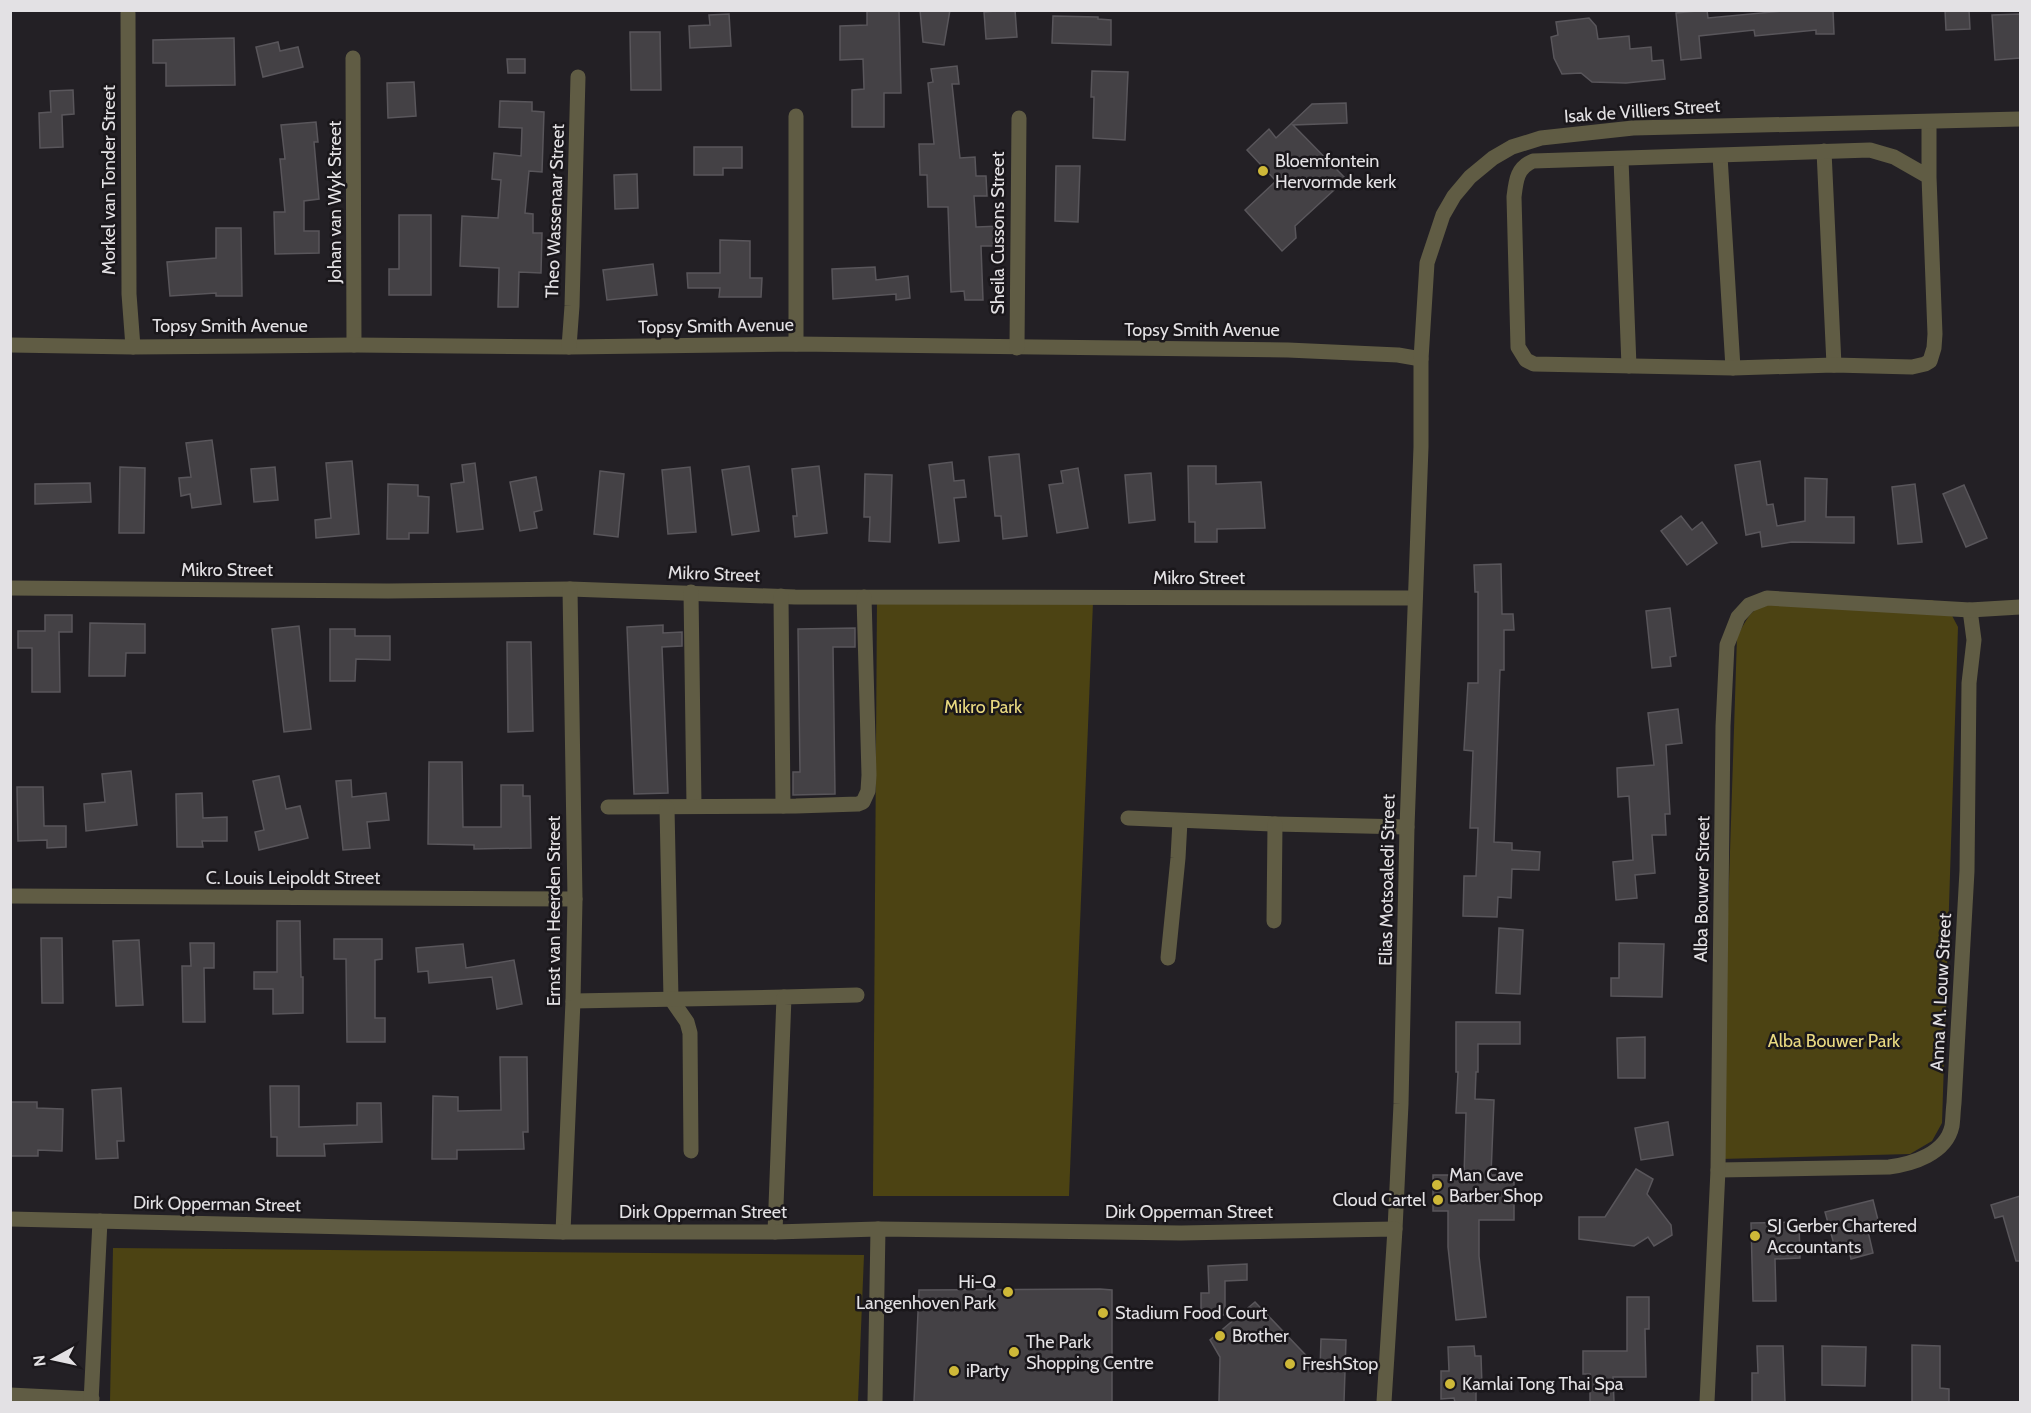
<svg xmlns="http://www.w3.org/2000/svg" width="2031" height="1413" font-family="Cabin,sans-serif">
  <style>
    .green { fill: #4c4313 }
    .building { fill: #444145; stroke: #59565b; stroke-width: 1.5 }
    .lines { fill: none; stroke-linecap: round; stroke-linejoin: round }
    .minor { stroke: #605c44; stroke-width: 15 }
    .tertiary { stroke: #605c44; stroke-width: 15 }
    .poi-dot { fill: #ceb838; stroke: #1a171b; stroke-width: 2 }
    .labels { text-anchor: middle; stroke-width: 5; stroke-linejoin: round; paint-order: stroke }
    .street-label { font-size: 18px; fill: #e3e1e4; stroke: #1a171b }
    .poi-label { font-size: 18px; fill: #e3e1e4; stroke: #1a171b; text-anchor: start }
    .park-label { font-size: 18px; fill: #e9d980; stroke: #1a171b }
  </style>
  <rect width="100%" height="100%" fill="#232025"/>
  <g class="green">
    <path d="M877,599L1093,602L1069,1196H873Z"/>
    <path d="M1932,600L1948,608L1958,627L1942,1123L1932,1141L1910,1154L1720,1159L1737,637C1751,611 1753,605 1783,601Z"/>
    <path d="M113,1248L864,1255L858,1402H110Z"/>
  </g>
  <g class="building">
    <path d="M867,10H899L901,93H884V127H852V90L864,89L863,59L840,60V26L867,25Z"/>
    <path d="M920,10H950L944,45L923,42Z"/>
    <path d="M1008,10H1015L1017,37L986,39L984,12Z"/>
    <path d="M1707,10L1708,18L1792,10L1833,11L1834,34H1816V30L1755,36L1754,30L1699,36L1701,58L1681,60L1676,13Z"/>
    <path d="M1945,10H1969L1970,29L1946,30Z"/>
    <path d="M729,14L731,46L690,48L689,26L710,25L709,15Z"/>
    <path d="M2020,14V58L1995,60L1992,15Z"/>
    <path d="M1053,16L1098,17V19L1111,20V45L1052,43Z"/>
    <path d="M1589,18L1596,26L1598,39L1629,36L1630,49L1651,47L1652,61L1663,60L1665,79L1626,83L1592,82L1581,73L1562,74L1554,58L1551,37L1558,35L1556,22Z"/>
    <path d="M630,32H660L661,90H631Z"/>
    <path d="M234,38L235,85L166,86V63H153V40Z"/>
    <path d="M278,42L280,51L298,47L303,67L263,77L256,47Z"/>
    <path d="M507,59H525V73H508Z"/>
    <path d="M957,66L959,84H952L960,158L975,157L976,176H986L987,196H974L976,227L1001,226V246H981L983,300H965L964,291L951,292L948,207H928L927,175H920L919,144H934L928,83L933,82L931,69Z"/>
    <path d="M1092,71L1128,72L1125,140L1093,138L1094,97H1091Z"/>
    <path d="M414,82L416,116L388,118L387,83Z"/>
    <path d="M73,90L74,114L62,115L63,147L40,148L39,113L51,112L50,91Z"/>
    <path d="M500,101L532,102V111L544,112L542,172L529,171L525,213L533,214V233H542L541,273L519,272L518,307H498L499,268L460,266L462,216L498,218L501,180L492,179L494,153L521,156L522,128L499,127Z"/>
    <path d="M1346,103L1347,123L1293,125L1346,179L1295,226L1296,238L1282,251L1245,210L1276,181L1247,150L1269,129L1276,138L1312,104Z"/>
    <path d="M316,122L318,142H314L319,199L304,201V231H319V253L275,254L274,212H285L280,159H285L281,125Z"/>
    <path d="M694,147H742V168H723V175H694Z"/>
    <path d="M1056,166H1080L1078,222L1055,221Z"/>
    <path d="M637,174L638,208L615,209L614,175Z"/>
    <path d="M399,215H431V295H389V269H399Z"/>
    <path d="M216,228H241L242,296H216V293L170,296L167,262L216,258Z"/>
    <path d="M720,240L750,241V278H762L761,297H719L720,288H688L687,273H720Z"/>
    <path d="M653,264L657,295L607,300L603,270Z"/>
    <path d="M875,267L876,280L908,276L910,298L896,300V294L833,299L832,269Z"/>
    <path d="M212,440L221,504L192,508L190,494L181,496L179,478L191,477L186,443Z"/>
    <path d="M1019,454L1027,536L1003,539L1001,516H995L989,457Z"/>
    <path d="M352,461L359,534L316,538L315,520L331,518L326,463Z"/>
    <path d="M1760,461L1767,505L1773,504L1777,526L1805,521V478L1827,479L1826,517H1854V543L1792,542L1762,547L1760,532L1746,535L1735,465Z"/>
    <path d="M952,462L954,481L964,480L966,497L954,498L959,541L939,543L929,465Z"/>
    <path d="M475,463L483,529L457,532L451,484L464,482L462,465Z"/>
    <path d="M749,466L759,531L732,535L722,470Z"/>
    <path d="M819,466L827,533L795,537L793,516H797L792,469Z"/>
    <path d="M1188,466H1216V484L1261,482L1265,528L1217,529V542H1195V522H1189Z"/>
    <path d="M120,467L145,468L144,533H119Z"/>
    <path d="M275,467L278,500L254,502L251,469Z"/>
    <path d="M690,467L696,532L668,534L662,470Z"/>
    <path d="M1078,468L1088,528L1057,533L1049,485L1063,483L1061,471Z"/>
    <path d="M600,471L624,474L618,537L594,534Z"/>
    <path d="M1151,473L1155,520L1129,523L1125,475Z"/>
    <path d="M865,474L892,475L890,542L869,541L870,517H864Z"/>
    <path d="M536,477L542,510L534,512L537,528L520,531L510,482Z"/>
    <path d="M90,483L91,502L35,504V484Z"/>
    <path d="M388,484L418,485V496L429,497L428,533H409V539H387Z"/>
    <path d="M1915,484L1922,542L1898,544L1892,487Z"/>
    <path d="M1964,485L1987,538L1966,547L1943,494Z"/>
    <path d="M1681,516L1692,530L1702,522L1717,543L1687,565L1661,531Z"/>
    <path d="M1501,564L1502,614H1513L1514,630H1504V670H1500L1494,842L1512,843V850L1540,852L1539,870L1512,869L1511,898L1498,897L1497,917L1463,916L1464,876H1476L1478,828H1470L1473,751L1464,750L1468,683H1478V592H1475L1474,565Z"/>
    <path d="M1670,608L1676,656L1670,657L1671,666L1652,668L1646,611Z"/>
    <path d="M45,615H72V632H59L60,692H32V648H18V631H45Z"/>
    <path d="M90,623L145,624V653H126L125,676H89Z"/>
    <path d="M663,625V633L682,632V646L662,647L668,793L634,794L627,627Z"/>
    <path d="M299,626L311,729L284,732L272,629Z"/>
    <path d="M855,628V647H833L835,794L793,795V772H800L798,629Z"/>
    <path d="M330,629H355V636H390V660L356,659L355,681H330Z"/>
    <path d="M507,642H531L533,731L508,732Z"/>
    <path d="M1678,709L1682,743L1666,745L1670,814H1665L1666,835H1652L1655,873L1635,875L1637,898L1616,900L1613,862L1633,860L1629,796L1618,797L1617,768L1654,765L1648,713Z"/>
    <path d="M429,762H462L463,827H501V785H523V796H530L531,848L474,849V845L428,844Z"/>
    <path d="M131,771L137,825L86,831L84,804L105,802L102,774Z"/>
    <path d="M279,776L286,809L300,806L308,838L259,850L255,832L264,830L253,781Z"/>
    <path d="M351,780L352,797L386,793L389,820L367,822L370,848L343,850L336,781Z"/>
    <path d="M17,787H43L44,826H66V847L47,848V840L18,841Z"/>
    <path d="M202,793L203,818L227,817V841H202L203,847H177L176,794Z"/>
    <path d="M277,921H300L301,977H303V1013L273,1014V989H254V972H277Z"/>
    <path d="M1499,928L1523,930L1520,994L1496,993Z"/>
    <path d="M41,938H62L63,1003H42Z"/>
    <path d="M334,939H382V959L375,960V1018H385V1042H347L346,959H334Z"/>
    <path d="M139,940L143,1005L116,1006L113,941Z"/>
    <path d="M190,943H214V968H204L205,1022H183L182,966H191Z"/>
    <path d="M1619,943L1664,944L1662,997L1611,996V978H1619Z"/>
    <path d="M463,944L466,968L514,960L522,1004L497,1009L492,977L429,983L428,971L418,972L416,948Z"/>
    <path d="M1456,1022H1520V1044H1478V1072H1476L1475,1099L1494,1100L1491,1175H1514V1220H1479V1256L1486,1317L1456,1320L1448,1247V1211H1433V1175H1464L1466,1113H1456L1458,1072H1456Z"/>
    <path d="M1645,1037V1078H1618L1617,1038Z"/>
    <path d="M500,1057H527L528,1132H523L524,1149L457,1150V1159H432L433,1096L458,1097V1111L501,1110Z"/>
    <path d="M270,1086H299V1127L357,1125V1103H381L382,1142L324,1144L325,1156H277V1137H271Z"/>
    <path d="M121,1088L124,1141H117L118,1158L96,1159L92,1090Z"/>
    <path d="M11,1102H37V1108L63,1109L62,1151L38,1150V1156H10Z"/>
    <path d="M1668,1122L1673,1155L1641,1160L1635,1128Z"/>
    <path d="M1636,1169L1653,1179L1647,1194L1671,1225L1672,1235L1654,1246L1648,1237L1634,1246L1579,1239V1217H1605Z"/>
    <path d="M2020,1196V1261H2016L2003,1216L1995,1218L1991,1205Z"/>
    <path d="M1873,1200L1879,1224L1867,1227L1873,1253L1851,1259L1848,1245L1835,1248L1825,1212Z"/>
    <path d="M1799,1222L1800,1258L1775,1259L1776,1301H1753L1751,1223Z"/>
    <path d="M1247,1264V1280L1225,1281V1315L1201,1314V1293H1209L1208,1266Z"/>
    <path d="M1100,1289L1112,1290V1402H914L919,1290Z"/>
    <path d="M1627,1297H1649V1329H1645L1646,1377H1613L1614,1402H1590V1374H1583V1351H1627Z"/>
    <path d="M1255,1302L1320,1370L1321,1339L1346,1340L1344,1402H1219L1220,1357L1210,1340Z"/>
    <path d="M1912,1345L1940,1346V1388L1949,1389V1402H1912Z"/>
    <path d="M1474,1346L1475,1356H1481L1482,1386L1476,1387V1402H1455L1454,1398L1441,1399V1371H1449L1448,1347Z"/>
    <path d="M1757,1346H1783L1785,1402H1752V1373H1758Z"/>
    <path d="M1822,1346L1866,1347L1865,1386L1822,1385Z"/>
  </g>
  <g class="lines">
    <g class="minor">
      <path d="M128,13L129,294L133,347"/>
      <path d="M353,58L354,345"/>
      <path d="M1824,151L1834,365"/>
      <path d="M1720,156L1733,368"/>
      <path d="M1621,159L1629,366"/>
      <path d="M1929,177L1894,157L1870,150L1533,161C1517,168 1516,180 1514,197L1518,347L1526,360L1534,364L1733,368L1834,365L1912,367L1925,364L1930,361L1934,348L1935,334L1929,177V122"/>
      <path d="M796,344V116"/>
      <path d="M10,345L133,347L354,345L569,347L796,344L1288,350L1398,355L1421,359"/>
      <path d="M569,347L572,306L578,77"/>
      <path d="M1017,348L1019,118"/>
      <path d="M10,588L388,591L570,589L795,597L1415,598"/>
      <path d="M691,592L694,806"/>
      <path d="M781,596L783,806"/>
      <path d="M608,807L796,806L858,804L863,802L868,791L869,775L864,597"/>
      <path d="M667,808L671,999L687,1022L690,1033L691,1151"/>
      <path d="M1128,818L1275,824L1407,827"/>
      <path d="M10,896L575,899"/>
      <path d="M1274,921L1275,824"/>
      <path d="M1168,958L1178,858L1180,821"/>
      <path d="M573,1001L784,997"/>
      <path d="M1718,1170L1889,1167C1912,1164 1946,1154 1952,1126C1953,1119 1953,1111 1954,1103L1967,871L1969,683L1974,640L1970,610"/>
      <path d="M1395,1229L1401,1104L1407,827L1421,447V359L1427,263L1443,215L1454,196L1470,177L1493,158L1512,147L1541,138L1633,128L2020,119"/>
      <path d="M563,1232L573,1001L575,899L570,589"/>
      <path d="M775,1232L784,997L857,995"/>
      <path d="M10,1395L92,1399"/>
      <path d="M91,1402L100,1221"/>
      <path d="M875,1402L878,1229"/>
      <path d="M1707,1402L1718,1170L1723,726L1727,645L1738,617L1749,605L1767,598L1970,610L2020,607"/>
    </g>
    <path class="tertiary" d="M10,1219L563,1232H775L878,1229L1181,1233L1395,1229L1384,1402"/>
  </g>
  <g class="poi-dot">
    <circle cx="1263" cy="171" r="6"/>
    <circle cx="1437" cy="1185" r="6"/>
    <circle cx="1438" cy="1200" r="6"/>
    <circle cx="1755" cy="1236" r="6"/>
    <circle cx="1008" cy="1292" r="6"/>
    <circle cx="1103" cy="1313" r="6"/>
    <circle cx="1220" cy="1336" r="6"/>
    <circle cx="1014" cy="1352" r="6"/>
    <circle cx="1290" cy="1364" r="6"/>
    <circle cx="954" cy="1371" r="6"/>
    <circle cx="1450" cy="1384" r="6"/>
  </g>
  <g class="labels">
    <g class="street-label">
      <text transform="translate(1642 111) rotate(-4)" y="6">Isak de Villiers Street</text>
      <text transform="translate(109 180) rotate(-90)" y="6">Morkel van Tonder Street</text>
      <text transform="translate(335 202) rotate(-90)" y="6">Johan van Wyk Street</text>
      <text transform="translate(555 211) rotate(-88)" y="6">Theo Wassenaar Street</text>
      <text transform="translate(998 233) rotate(-90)" y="6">Sheila Cussons Street</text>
      <text x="230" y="332">Topsy Smith Avenue</text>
      <text transform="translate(716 326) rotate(-1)" y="6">Topsy Smith Avenue</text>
      <text x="1202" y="336">Topsy Smith Avenue</text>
      <text x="227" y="576">Mikro Street</text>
      <text transform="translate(714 574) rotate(2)" y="6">Mikro Street</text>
      <text x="1199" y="584">Mikro Street</text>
      <text x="293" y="884">C. Louis Leipoldt Street</text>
      <text transform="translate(1387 880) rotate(-89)" y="6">Elias Motsoaledi Street</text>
      <text transform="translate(1702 889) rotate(-89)" y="6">Alba Bouwer Street</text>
      <text transform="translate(554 911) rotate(-90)" y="6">Ernst van Heerden Street</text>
      <text transform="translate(1941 992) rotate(-87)" y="6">Anna M. Louw Street</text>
      <text transform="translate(217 1204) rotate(1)" y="6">Dirk Opperman Street</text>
      <text x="703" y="1218">Dirk Opperman Street</text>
      <text x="1189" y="1218">Dirk Opperman Street</text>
    </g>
    <g class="poi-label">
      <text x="1275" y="167">Bloemfontein<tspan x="1275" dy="21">Hervormde kerk</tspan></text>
      <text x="1449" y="1181">Man Cave<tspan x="1449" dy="21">Barber Shop</tspan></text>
      <text x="1426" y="1206" text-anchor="end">Cloud Cartel</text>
      <text x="1767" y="1232">SJ Gerber Chartered<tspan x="1767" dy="21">Accountants</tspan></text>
      <text x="996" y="1288" text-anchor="end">Hi-Q<tspan x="996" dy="21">Langenhoven Park</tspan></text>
      <text x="1115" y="1319">Stadium Food Court</text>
      <text x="1232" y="1342">Brother</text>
      <text x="1026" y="1348">The Park<tspan x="1026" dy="21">Shopping Centre</tspan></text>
      <text x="1302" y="1370">FreshStop</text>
      <text x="966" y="1377">iParty</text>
      <text x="1462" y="1390">Kamlai Tong Thai Spa</text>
    </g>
    <g class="park-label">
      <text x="983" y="713">Mikro Park</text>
      <text x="1834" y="1047">Alba Bouwer Park</text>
    </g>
  </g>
  <rect width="2031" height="1413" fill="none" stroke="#e3e1e4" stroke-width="24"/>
  <g transform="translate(54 1359) rotate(262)" stroke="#1a171b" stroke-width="4.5" paint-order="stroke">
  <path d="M0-4.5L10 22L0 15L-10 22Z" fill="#e3e1e4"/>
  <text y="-9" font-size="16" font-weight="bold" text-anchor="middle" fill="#e3e1e4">N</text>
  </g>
</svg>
